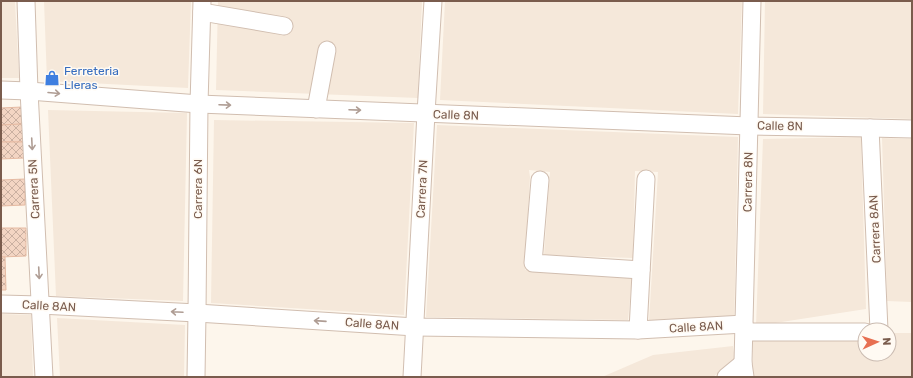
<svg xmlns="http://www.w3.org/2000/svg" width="913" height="378" font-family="Rubik,sans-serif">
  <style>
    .residential { fill: #f5e8da }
    .building { fill: url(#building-cross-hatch); stroke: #e6bba3 }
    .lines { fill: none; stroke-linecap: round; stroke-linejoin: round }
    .street-casing { stroke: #d1beb0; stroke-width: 19 }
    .street { stroke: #fff; stroke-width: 17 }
    .oneway { stroke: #af9d94 }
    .labels { text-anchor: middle; stroke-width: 3; stroke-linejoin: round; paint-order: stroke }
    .shop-label { font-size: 12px; fill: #366cbe; stroke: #fffaf3; text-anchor: start }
    .street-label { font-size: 12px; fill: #7a5c4d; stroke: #fffaf3 }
  </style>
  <defs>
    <pattern id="building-cross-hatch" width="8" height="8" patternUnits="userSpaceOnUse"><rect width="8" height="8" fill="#f3d5c3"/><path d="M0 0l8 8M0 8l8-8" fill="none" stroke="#cab0a1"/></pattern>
  </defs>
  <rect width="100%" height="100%" fill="#fdf6ec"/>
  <g class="residential">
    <path d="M1,1H15L19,78H1Z"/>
    <path d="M44,1H191L188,88L47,81Z"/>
    <path d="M218,1H422L418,98L216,90Z"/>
    <path d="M445,1H742L738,114L440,100Z"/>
    <path d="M765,1H912V119L763,114Z"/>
    <path d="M48,110L187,113L183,301L56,296Z"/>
    <path d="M214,120L414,123L404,315L211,303Z"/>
    <path d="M437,125L738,137L734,331L648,338L658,172L635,171L633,258L544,255L550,172L529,170L530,177L525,270L632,278L628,320L426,317Z"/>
    <path d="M861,137L866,309L756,326L763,139Z"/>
    <path d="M882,138L912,139V302L887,301Z"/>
    <path d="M1,314L31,315L33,377H1Z"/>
    <path d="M57,318L185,325L184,377H60Z"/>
    <path d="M889,333H912V377H753V335L865,334V354H889Z"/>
    <path d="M733,346L735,360L713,377H602L653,355Z"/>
  </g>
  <g class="building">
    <path d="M22,107V124L1,125V108Z"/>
    <path d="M22,124L24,142H1V125Z"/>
    <path d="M1,142H24V158L1,159Z"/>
    <path d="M25,179V205L1,206V180Z"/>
    <path d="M1,228H26V256L1,257Z"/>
    <path d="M1,257H5L6,290H1Z"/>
  </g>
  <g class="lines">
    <g class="street-casing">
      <g id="street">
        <path d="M26,1L29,91L44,377"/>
        <path d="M202,12L284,26"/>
        <path d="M1,90L29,91L199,104L749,126L870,128L912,129"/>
        <path d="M316,109L327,50"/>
        <path d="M870,128L879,330"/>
        <path d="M540,180L533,263L641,270"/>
        <path d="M1,304L40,305L197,313L415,327L638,330L744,324"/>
        <path d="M638,330L646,179"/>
        <path d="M744,332H865"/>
        <path d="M196,377L197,313L199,104L202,1"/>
        <path d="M412,377L426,113L433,1"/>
        <path d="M726,377L743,363"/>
        <path d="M745,377L743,363L752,1"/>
      </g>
    </g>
    <use href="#street" class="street"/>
  </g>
  <defs><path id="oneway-shaft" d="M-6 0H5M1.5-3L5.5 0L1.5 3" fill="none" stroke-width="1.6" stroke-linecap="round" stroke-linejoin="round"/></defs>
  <g class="oneway">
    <use href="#oneway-shaft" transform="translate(54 93) rotate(5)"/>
    <use href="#oneway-shaft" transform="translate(225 105) rotate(2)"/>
    <use href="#oneway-shaft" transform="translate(355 110) rotate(2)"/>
    <use href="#oneway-shaft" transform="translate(32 144) rotate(87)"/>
    <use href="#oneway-shaft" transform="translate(39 273) rotate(87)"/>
    <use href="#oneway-shaft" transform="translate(177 312) rotate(-177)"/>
    <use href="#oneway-shaft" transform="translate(320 321) rotate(-176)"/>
  </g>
  <defs>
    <g id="shop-bare" transform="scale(1.2)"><path d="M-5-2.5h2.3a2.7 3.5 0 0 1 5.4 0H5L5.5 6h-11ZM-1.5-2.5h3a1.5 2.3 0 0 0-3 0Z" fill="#3f7fe0" stroke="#fffaf3" stroke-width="2.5" paint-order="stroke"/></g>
  </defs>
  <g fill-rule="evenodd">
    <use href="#shop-bare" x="52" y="78"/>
  </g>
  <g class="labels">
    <g class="shop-label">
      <text x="64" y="75">Ferreteria<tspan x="64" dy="14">Lleras</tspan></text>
    </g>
    <g class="street-label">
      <text transform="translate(456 115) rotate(2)" y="4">Calle 8N</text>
      <text transform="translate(780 126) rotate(1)" y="4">Calle 8N</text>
      <text transform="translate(748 182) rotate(-89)" y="4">Carrera 8N</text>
      <text transform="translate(34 189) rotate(-93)" y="4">Carrera 5N</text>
      <text transform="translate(198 189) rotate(-90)" y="4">Carrera 6N</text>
      <text transform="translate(422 189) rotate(-87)" y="4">Carrera 7N</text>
      <text transform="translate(875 229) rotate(-93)" y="4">Carrera 8AN</text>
      <text transform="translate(49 306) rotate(3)" y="4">Calle 8AN</text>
      <text transform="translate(372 324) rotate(4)" y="4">Calle 8AN</text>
      <text transform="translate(696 327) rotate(-3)" y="4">Calle 8AN</text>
    </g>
  </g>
  <rect width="913" height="378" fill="none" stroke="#7a5c4d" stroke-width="4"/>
  <g transform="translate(877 342) rotate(87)"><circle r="19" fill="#fffaf3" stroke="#cabbb1"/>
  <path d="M0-3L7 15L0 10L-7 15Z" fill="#e76f51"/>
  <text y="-6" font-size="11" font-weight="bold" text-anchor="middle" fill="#7a5c4d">N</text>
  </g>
</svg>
